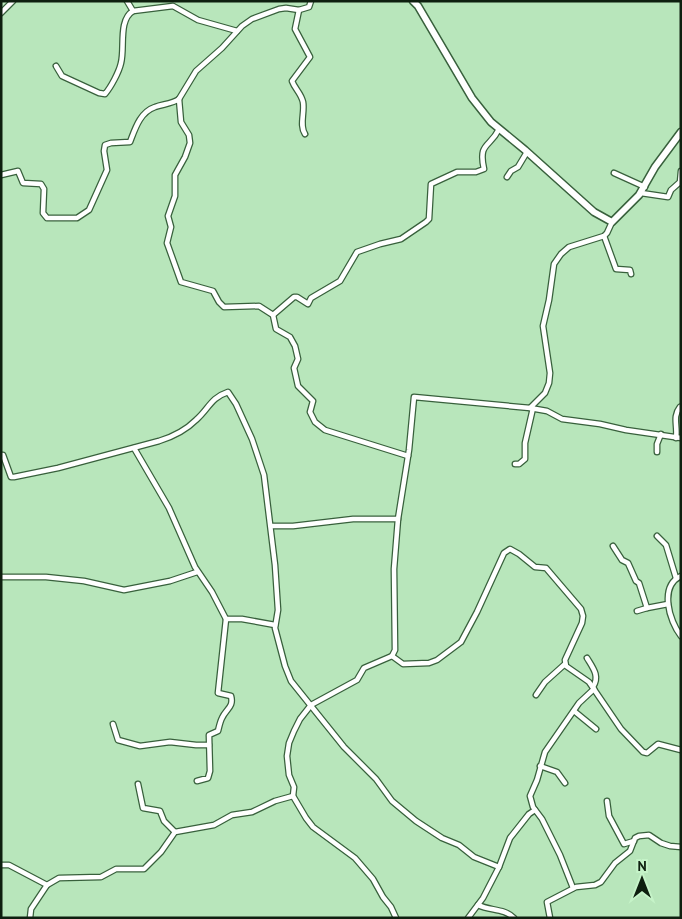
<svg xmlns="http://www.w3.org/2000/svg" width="682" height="919" font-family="'PT Sans',sans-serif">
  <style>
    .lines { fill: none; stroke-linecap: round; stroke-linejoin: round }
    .street-casing { stroke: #38603c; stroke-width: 7 }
    .secondary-casing { stroke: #38603c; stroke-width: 9 }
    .street { stroke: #fff; stroke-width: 4.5 }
    .secondary { stroke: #fff; stroke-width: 6 }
  </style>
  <rect width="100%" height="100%" fill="#b8e6bb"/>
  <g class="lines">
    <g class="street-casing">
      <g id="street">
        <path d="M127,1L133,11L173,6L198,20L237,31"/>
        <path d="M299,10L295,29L310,57L292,81C295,89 301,93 303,102C305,113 299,125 305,134"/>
        <path d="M1,13L13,1"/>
        <path d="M56,66L62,76L99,93L105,94C111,87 119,72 121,63C125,48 118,20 133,11"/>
        <path d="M179,99L181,122L189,135L190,143L185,157L175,175V196L168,216L171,227L167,243L181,282L213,291L219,302L224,307L259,306L273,315L276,329L290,337L295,346L298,359L294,368L298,386L313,401L310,412L315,422L325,430L408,456"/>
        <path d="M614,173L645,187"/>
        <path d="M1,175L18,171L23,183L41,184L44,189L43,213L47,218H77L89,210L107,170L104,151L105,145L111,143L130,142C135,129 140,112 155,107C163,104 172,104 179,99L196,71L222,48L242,26L252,19L279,9L286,8L299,10L309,7L311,1"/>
        <path d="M507,177L511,171L518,167L527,152"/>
        <path d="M641,193L668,197L671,190L680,182L681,171"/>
        <path d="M604,236L616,269L630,270L631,274"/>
        <path d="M273,315L294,297H297L308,304L311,298L340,281L357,252L380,244L401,239L426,222L429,219L431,184L457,172H476L484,169C478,142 490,148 499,129"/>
        <path d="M530,408L547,411L562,419L600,424L626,430L681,438"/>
        <path d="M676,438C678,426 672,417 680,407"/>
        <path d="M134,448L169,508L195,567L212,592L226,619L218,693L231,696C234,707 226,709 222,718C220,722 219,727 218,731L209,735L210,771L208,778L197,781"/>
        <path d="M657,452V444L661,434"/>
        <path d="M1,455H3L11,477H14L58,468L159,441C172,437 186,430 196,420C209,409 210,398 228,392L236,404L252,439L264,475L275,565L278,610L275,628L285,666L291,681L344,747L376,779L392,801L416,821L442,838L459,845L474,857L499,867L483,898L468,918"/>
        <path d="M515,464H519L525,459V443L533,408"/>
        <path d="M271,526H293L353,519H398"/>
        <path d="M657,536L666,545L676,578"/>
        <path d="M613,546L622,560L628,563L636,581L639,583L647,608L668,604"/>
        <path d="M681,576C659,586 669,621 681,636"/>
        <path d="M1,577H46L84,581L124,590L170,581L197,572"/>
        <path d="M637,611L647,608"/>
        <path d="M226,619H242L275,625"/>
        <path d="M392,656L403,664L429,663L437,660L461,642L477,612L504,553L510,549L519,554L535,567L546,568L581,609L583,616L582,623L565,660L566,666L589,682L621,729L643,752L647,753L658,744L681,750"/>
        <path d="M587,658C593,668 600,676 593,687"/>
        <path d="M536,695L545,682L565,664"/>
        <path d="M574,711L596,729"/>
        <path d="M113,724L118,740L140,746L170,742L196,745H209"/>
        <path d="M540,766L557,772L565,783"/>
        <path d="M138,784L143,808L160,811L164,821L175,832"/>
        <path d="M607,801L609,816L624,844L634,841"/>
        <path d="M1,865H9L47,885"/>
        <path d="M499,867L510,838L529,814L535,810"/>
        <path d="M573,888L560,855L542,819L533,807L530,796L537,780L545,752L579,703L594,689"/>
        <path d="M478,905C490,911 504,908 514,918"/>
        <path d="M30,918L31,909L47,885L59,878L101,877L116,869H144L161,852L175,832L214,825L232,815L252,812L275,801L293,796"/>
        <path d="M396,918L391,907L383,897L373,879L355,858L313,827L306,818L293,796L294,787L289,775L287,756L289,743L294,731L300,719L311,705L357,680L364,668L392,656L395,650L394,569L398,519L409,450L414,397L530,408L545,393L549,383L550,373L543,326L549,300L554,264L561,254L569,247L604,236L607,233L612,222"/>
        <path d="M550,918L547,902L576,887L595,885L601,882L615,863L630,851L635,838L639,836L649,835L661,843L670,846L681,847"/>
      </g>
    </g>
    <g class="secondary-casing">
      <path id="secondary" d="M413,1L418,6L472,98L491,122L525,150L594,212L612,222L639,195L655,167L681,132"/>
    </g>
    <use href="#street" class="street"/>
    <use href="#secondary" class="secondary"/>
  </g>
  <rect width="682" height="919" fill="none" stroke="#0e1f0f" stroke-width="5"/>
  <g transform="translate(642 879)" stroke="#c5f3c8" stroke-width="4" paint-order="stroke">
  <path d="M0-4L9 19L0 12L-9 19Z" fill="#0e1f0f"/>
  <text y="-8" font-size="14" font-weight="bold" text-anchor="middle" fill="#0e1f0f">N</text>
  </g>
</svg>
